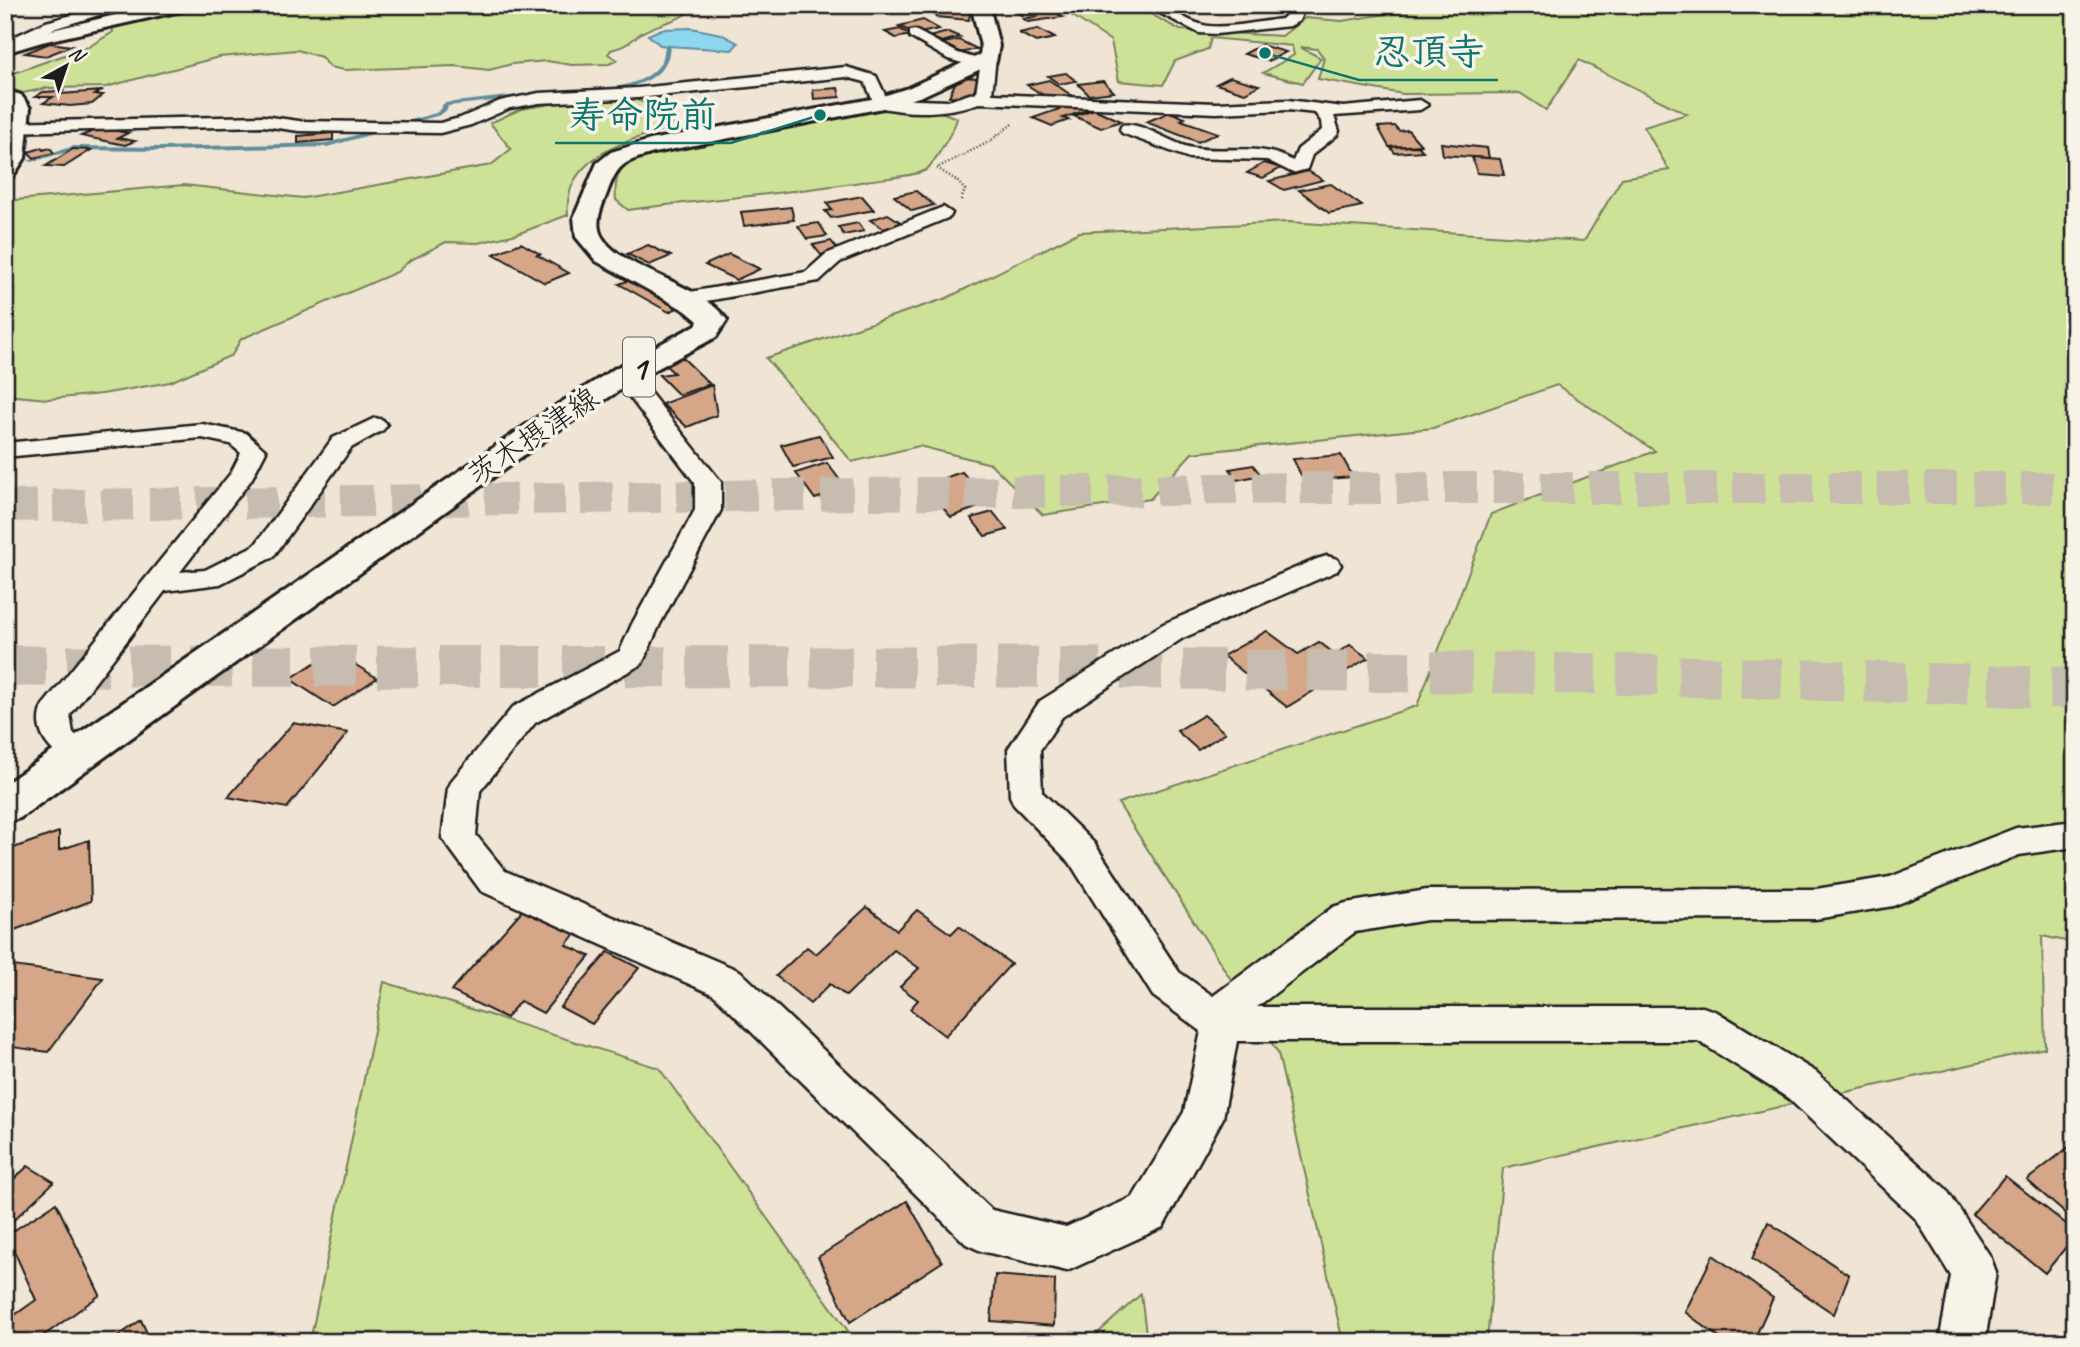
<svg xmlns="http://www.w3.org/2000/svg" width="2080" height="1347" font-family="Caveat,'Klee One',sans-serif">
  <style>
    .green { fill: #cee297; stroke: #757f5a; stroke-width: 2 }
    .water { fill: #8ed8ef; stroke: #608d9b; stroke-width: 2 }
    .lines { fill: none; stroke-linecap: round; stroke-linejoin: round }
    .stream { fill: #608d9b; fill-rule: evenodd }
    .building { fill: #d6a688; stroke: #1c1c1c; stroke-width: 2 }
    .highway-tunnel-far1 { stroke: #c6bcb0; stroke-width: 32; stroke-dasharray: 32 16; stroke-linecap: butt }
    .highway-tunnel { stroke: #c6bcb0; stroke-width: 41; stroke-dasharray: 41 21; stroke-linecap: butt }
    .street-casing { stroke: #1c1c1c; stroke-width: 5 }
    .primary-casing { stroke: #1c1c1c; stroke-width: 6 }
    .path { stroke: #1c1c1c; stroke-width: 2.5; stroke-dasharray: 1 2.5; stroke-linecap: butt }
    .street { fill: #f7f3e8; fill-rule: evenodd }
    .primary { fill: #f7f3e8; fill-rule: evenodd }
    .labels { text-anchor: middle; stroke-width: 7; stroke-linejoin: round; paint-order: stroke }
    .far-street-label { font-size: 30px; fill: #1c1c1c; stroke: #f7f3e8 }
    .shield { fill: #f7f3e8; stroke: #5e5c59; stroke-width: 2 }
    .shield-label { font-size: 33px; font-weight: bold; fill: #1c1c1c }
    .leader { fill: none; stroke: #0f766e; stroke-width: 2.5 }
    .callout-dot { fill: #0f766e; stroke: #f7f3e8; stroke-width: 2.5 }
    .callout-label { font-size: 37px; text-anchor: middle; font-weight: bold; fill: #0f766e; stroke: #f7f3e8; stroke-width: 7; stroke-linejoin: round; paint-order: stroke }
  </style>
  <rect width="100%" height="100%" fill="#f0e4d5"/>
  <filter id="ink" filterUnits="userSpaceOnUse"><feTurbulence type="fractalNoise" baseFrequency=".0143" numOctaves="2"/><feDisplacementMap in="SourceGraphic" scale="14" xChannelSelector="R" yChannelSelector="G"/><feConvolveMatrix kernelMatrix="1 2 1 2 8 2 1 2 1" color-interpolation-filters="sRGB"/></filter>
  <g filter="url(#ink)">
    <g class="green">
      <path d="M207,5H695C681,24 658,21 640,34C628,43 627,46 611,50L608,54L618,60L609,64L572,65L547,61L512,64L489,70L455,66L344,70L330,67L321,57L297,50L219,57L106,87L47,88L23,93L5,87V79L11,74L90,46L113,32L112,25Z"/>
      <path d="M1056,5L1140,8L1180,30L1282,36L1305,18L1342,21L1443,5H2075V943L2042,936L2045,1048L1503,1168L1487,1342H1343L1278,1053L1118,803L1417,706L1491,514L1655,451L1557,385L1433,428L1192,453L1150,499L1043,515L991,464L919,446L852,462L766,358L947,298L1079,232L1288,222L1584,241L1622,178L1669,170L1644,127L1687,114L1579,60L1546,110L1520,93L1403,94L1318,79L1324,58L1317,49L1300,47L1321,58L1303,83L1263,73L1294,55L1292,46L1211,38L1208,49L1175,61L1163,85L1119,81L1111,41Z"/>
      <path d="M582,99H634L654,106L675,126C631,140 562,155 568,215L517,234L478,243L446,242L409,261L397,272L241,339L232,355L170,382L102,394L48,399L5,395V201L184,185L303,198L491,165L511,149L490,123L521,109Z"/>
      <path d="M878,110L938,111L957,118C956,126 932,168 924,171C911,177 882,178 866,181C787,194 707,199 628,210L616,200C612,163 630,161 661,150Z"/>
      <path d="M384,982L659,1068L856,1342H314L311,1337Z"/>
      <path d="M1141,1294L1147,1342H1088Z"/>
    </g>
    <path class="water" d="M691,28L721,34L738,43L732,50L668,46L660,45L648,35L662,29Z"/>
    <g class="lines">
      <g class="stream">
        <path d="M668,44L671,46C669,51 669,58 666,62C650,96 581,93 549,95L546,93L549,91C579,90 645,93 661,62C664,58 664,51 665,46Z"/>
        <path d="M526,94L528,95V97L448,106L447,110L440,115L327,147L161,151L74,150L31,162L28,160L74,146L161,147L327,143L436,113L442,108V105L445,103Z"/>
      </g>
    </g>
    <g class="building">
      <path d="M1036,5H1052L1064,13L1058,14L1063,17L1028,22L1023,19L1039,16L1021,15L1013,9Z"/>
      <path d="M938,10L970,12L969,20L936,17Z"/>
      <path d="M923,20L939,29L915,34L899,26Z"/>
      <path d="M900,29L911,35L896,38L885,32Z"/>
      <path d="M1038,29L1055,38L1036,42L1019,33Z"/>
      <path d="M948,32L960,37L942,42L929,37Z"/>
      <path d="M959,40L977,49L956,54L938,44Z"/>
      <path d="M50,43L71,46L46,56L25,53Z"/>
      <path d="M1261,45L1286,52L1269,61L1244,54Z"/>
      <path d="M1066,73L1076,81L1059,84L1048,76Z"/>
      <path d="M958,77L979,78L971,97L949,96Z"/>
      <path d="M1230,77L1259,85L1245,93L1216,84Z"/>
      <path d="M1049,80L1071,95L1050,99L1027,85Z"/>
      <path d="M1103,81L1114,92L1089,95L1078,84Z"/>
      <path d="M838,88L840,97L814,99L813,90Z"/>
      <path d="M63,91L60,94L101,91L95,95H103L92,104L70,106L43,103L53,97H35L43,92Z"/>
      <path d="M1074,104L1087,110L1063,118L1069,120L1052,126L1033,118Z"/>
      <path d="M1094,109L1121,121L1101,128L1074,116Z"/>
      <path d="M1170,112L1185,118L1181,120L1218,133L1198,142L1146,122Z"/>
      <path d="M1395,126L1399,131L1408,130L1421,145L1389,147L1378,127Z"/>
      <path d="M101,128L128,133L118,138L135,141L125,145L81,136Z"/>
      <path d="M333,133V140L298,143V136Z"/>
      <path d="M1441,143L1487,148L1489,158L1443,155Z"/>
      <path d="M1418,146L1423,151L1395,153L1390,147Z"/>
      <path d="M42,148L43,150L50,148L54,153L34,158L28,152Z"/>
      <path d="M73,149L91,150L64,167L46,166Z"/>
      <path d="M1472,157L1500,159L1504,175L1477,173Z"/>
      <path d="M1264,163L1281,168L1263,178L1247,173Z"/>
      <path d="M1308,171L1323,180L1284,190L1269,181Z"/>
      <path d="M1331,184L1362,206L1329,213L1299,190Z"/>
      <path d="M916,191L934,205L912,211L894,196Z"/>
      <path d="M862,196L874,210L831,218L825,211L832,210L826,203Z"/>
      <path d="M791,207L794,220L744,226L741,212Z"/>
      <path d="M888,214L902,223L884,229L870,220Z"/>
      <path d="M819,223L827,236L807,239L798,226Z"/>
      <path d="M858,223L864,231L844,235L838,227Z"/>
      <path d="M831,241L839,251L821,255L813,245Z"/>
      <path d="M521,243L540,254L537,255L569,273L545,283L494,254Z"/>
      <path d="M648,245L671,256L649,265L627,254Z"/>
      <path d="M729,254L760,269L736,280L705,265Z"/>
      <path d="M630,280L680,307L669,312L619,284Z"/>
      <path d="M682,357L710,384L679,395L659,375L674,373L664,364Z"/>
      <path d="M712,385L717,415L687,427L662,404Z"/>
      <path d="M819,435L833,457L793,467L781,445Z"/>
      <path d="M1341,455L1353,477L1304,481L1293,459Z"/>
      <path d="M827,463L846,488L815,499L796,473Z"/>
      <path d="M1253,465L1261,475L1237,480L1230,469Z"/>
      <path d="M962,472L990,503L951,517L923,485Z"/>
      <path d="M993,512L1007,530L985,536L971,518Z"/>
      <path d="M1267,631L1298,654L1319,642L1335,654L1350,645L1368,658L1287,707L1223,656Z"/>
      <path d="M333,651L377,678L333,707L290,679Z"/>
      <path d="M1204,715L1225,733L1198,750L1177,731Z"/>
      <path d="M293,723L348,733L287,808L228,797Z"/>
      <path d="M59,832V850L89,840L91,901L12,931V882L5,884V851Z"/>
      <path d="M525,907L577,931L566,945L590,956L543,1013L520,1001L506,1018L451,991Z"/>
      <path d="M867,907L897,930L917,910L951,934L959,926L1011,964L945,1036L910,1009L918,1000L900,987L919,968L894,950L846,996L830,984L810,1004L776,976L807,947L816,954Z"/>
      <path d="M608,952L639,968L592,1024L560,1007Z"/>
      <path d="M5,965L103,978L48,1052L5,1046Z"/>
      <path d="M2075,1142V1222L2027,1180Z"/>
      <path d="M28,1166L54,1182L5,1228V1187Z"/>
      <path d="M2005,1176L2075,1231V1236L2045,1273L1972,1214Z"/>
      <path d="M907,1201L942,1262L850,1322L818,1257Z"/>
      <path d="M56,1203L100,1295L35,1342H10L5,1322L36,1300L7,1235Z"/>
      <path d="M1768,1222L1849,1275L1834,1314L1752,1259Z"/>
      <path d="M1713,1255L1773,1298L1753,1342H1725L1685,1312Z"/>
      <path d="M995,1275L1055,1280L1054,1326L991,1321Z"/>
      <path d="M141,1320L151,1342H110Z"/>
    </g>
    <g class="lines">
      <path class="highway-tunnel-far1" d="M5,506L1299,488H2075"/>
      <path class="highway-tunnel" d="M5,666L1008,667L1610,674L2075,688"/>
      <g class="street-casing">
        <g id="street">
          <path d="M109,5H132L56,28L5,50V41L46,22Z"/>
          <path d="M1144,5C1169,5 1178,17 1200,24C1220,31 1260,21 1282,19L1289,12L1282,5H1297L1303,11L1299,21L1290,26L1217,34L1199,33Z"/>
          <path d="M915,30L958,53L981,60L984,55H994L996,58L992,94L1216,103L1288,100L1343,107L1420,100L1428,105L1420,110L1334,116L1339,131L1337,135L1312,155L1307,169L1293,173L1267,160L1189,158L1122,133L1120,129L1122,125C1142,121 1172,145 1193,148C1229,153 1261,142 1293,161L1298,149L1322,130L1321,121L1315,113L1288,110L1216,113L979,103C946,114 909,115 875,106L865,82L846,77L638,98L539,103L510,108L471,125L440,133L299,131L263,126L5,132V122L263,116L299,121L440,123L460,118L500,101L539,93L638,88L846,67L876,76L887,99L948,101L976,92L980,68L948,59L910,37V31Z"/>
          <path d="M943,207L952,213L950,217L840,262L819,281L684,305L677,303L674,299L677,295L684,293L806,272L826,254Z"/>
          <path d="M624,368L632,370L721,482V510L660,624L642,664L535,723L480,791L476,835L505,871L740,971L992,1210L1066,1227L1133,1197L1184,1112L1201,1031L1153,996L1070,863L1014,805L1010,796L1008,749L1040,701L1163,624L1317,559L1327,556L1337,559L1341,565L1337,571L1183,638L1062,717L1040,750L1042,792L1094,843L1179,972L1213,996L1333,907L1346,903L1427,890L1816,889L1890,877L2016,828L2075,821V847L2019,855L1893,906L1816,919L1427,920L1355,932L1257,1007H1703L1717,1012L1816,1072L1946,1189L1990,1256L1996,1272L1985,1342H1939L1951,1276L1916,1219L1788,1098L1698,1041H1237L1223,1118L1163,1227L1067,1271L981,1251L966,1244L714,995L481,891L442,838L448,788L453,779L513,707L620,651L632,624L695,510V483L613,375L616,370Z"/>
          <path d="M375,418L383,420L387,425L383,430L351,448L273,557L220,584L165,591L70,715L73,733L91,745L96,753L91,761C62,771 27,734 43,705L231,473L241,453L230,444L202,438L5,457V443L202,424L246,433L266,451L251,480L180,572L205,570L255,545L333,438Z"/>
        </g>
      </g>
      <g class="primary-casing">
        <g id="primary">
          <path d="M158,5H192L189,9L42,42L5,53V41Z"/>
          <path d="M971,5H989L999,46L996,62L922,96L888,107L654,153C621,163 618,163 606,196C601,208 594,224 602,237C623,271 700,282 727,320L716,337L634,381L560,429L20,818L5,823V784L538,417L614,369L696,325L698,321L686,311L596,261L576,237L574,217L597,163L611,152L650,140L877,98L908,88L980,55L981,46Z"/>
          <path d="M5,90L21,95L30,108L25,158L13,176L5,178V140L10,108L5,103Z"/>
        </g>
      </g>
      <path class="path" d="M961,200L965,190L956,180L937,168L989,142L1012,124"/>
      <use href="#street" class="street"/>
      <use href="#primary" class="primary"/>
    </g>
  </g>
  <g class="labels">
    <g class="far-street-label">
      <text transform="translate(533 436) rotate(-34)" y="10">茨木摂津線</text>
    </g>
    <rect class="shield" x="623" y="337.5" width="32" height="59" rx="5"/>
    <g class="shield-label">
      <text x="639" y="379">1</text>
    </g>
  </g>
  <path class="leader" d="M1265 53L1359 80H1498M820 115L731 143H555"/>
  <g class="callout-dot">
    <circle cx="1265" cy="53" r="7"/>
    <circle cx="820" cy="115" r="7"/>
  </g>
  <g class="callout-label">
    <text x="1429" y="64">忍頂寺</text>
    <text x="643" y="127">寿命院前</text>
  </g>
  <rect width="2080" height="1347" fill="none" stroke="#f7f3e8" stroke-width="28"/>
  <rect x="14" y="14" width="2052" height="1319" fill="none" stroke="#1c1c1c" stroke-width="2.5" filter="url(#ink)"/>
  <g transform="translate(66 66) rotate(40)" stroke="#f7f3e8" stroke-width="5" paint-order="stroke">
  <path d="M0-5L12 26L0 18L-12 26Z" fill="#1c1c1c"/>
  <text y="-10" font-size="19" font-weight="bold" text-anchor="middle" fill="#1c1c1c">N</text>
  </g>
</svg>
